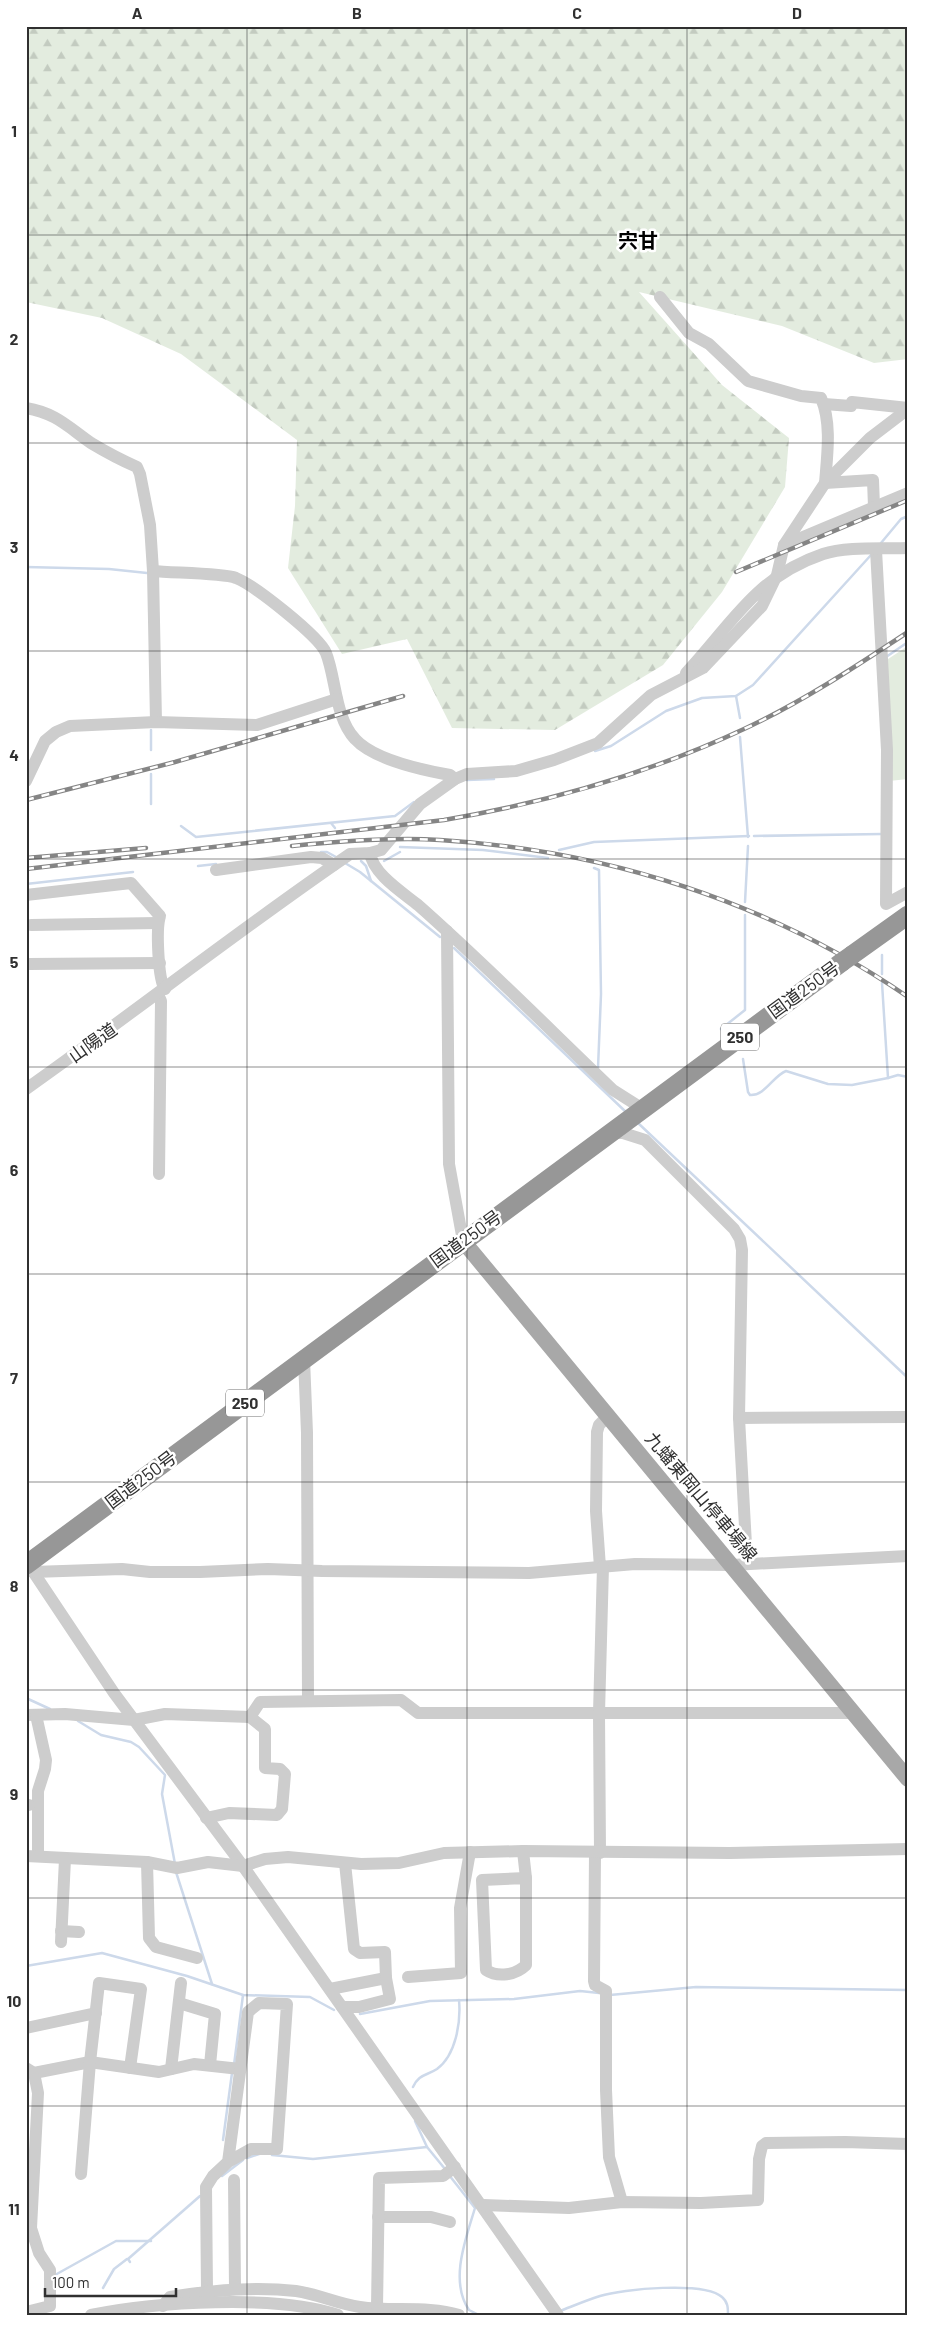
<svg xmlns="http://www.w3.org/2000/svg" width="934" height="2341" font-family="Barlow,'Noto Sans JP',sans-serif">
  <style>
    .forest { fill: url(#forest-firs) }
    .garden { fill: #e3ecdf }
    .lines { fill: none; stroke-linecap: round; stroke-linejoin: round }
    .stream { stroke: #cdd9ea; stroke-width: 2.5 }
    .minor { stroke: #cdcdcd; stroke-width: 12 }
    .major { stroke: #a8a8a8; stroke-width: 16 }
    .highway { stroke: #979797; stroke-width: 19 }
    .rail-casing { stroke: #858585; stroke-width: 4.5 }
    .rail { stroke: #fff; stroke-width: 2.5; stroke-dasharray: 8; stroke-linecap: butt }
    .highway-bridge { stroke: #979797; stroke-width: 19 }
    .grid { fill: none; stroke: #303030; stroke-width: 1; stroke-opacity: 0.55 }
    .labels { text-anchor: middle; stroke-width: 5; stroke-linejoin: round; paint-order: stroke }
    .shield { fill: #fff; stroke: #6e6e6e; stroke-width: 1 }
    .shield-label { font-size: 16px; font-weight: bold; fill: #303030 }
    .street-label { font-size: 18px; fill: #303030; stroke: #fff }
    .quarter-label { font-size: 20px; font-weight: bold; fill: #000; stroke: #fff }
    .neatline { fill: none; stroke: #303030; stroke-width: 2 }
    .grid-label { font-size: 16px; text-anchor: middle; font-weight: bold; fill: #303030 }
  </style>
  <defs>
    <pattern id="forest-firs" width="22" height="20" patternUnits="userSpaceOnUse" patternTransform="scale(1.25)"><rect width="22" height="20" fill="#e3ecdf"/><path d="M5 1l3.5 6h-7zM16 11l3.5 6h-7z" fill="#c3cbc0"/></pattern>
  </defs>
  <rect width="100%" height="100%" fill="#fff"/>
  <path class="forest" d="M26,26H908V359L874,363L782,326L639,292L722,385L789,438L785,487L722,592L663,665L555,730L452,728L407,639L342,654L288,568L295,506L297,440L181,354L102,318L26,302Z"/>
  <path class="garden" d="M908,646V779L889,781L885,661Z"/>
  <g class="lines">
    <g class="stream">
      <path d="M881,543L901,519L908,516"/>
      <path d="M26,567L109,569L147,573"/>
      <path d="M886,657L908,642"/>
      <path d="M736,696L740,718"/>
      <path d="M740,737L748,837"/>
      <path d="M151,750V730"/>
      <path d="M595,751L611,746L666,711L702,698L736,696L753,685L871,555"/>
      <path d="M151,774V804"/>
      <path d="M467,780L494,779"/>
      <path d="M331,823L335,828"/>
      <path d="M181,826L196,837L395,816L414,802"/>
      <path d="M754,836L882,834"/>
      <path d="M400,847L483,850L548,858"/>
      <path d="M559,850L594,842L749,836"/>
      <path d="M321,852H327L336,857"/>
      <path d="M361,861L366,866L371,881"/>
      <path d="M384,861L400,852"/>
      <path d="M345,863L360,872L440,937"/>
      <path d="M198,866L216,864"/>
      <path d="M594,868L599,870L601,994L598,1068"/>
      <path d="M26,884L133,872"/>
      <path d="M745,902L748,846"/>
      <path d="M454,948L627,1113"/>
      <path d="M882,974V955"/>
      <path d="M882,983L888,1078L898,1075L908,1077"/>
      <path d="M726,1035L721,1029L745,1010V915"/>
      <path d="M743,1059L748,1092L750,1095C765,1096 773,1076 786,1071L828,1084L852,1085L888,1078"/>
      <path d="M638,1123L908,1378"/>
      <path d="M26,1698L50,1709"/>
      <path d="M78,1721L101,1735L131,1742L139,1747L165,1775L162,1794L175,1864"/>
      <path d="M176,1872L212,1984"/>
      <path d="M26,1966L102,1953L187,1976L243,1995L310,1997L334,2010"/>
      <path d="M610,1995L696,1987L908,1990"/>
      <path d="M360,2014L430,2001L514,1999L580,1991L599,1993"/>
      <path d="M234,2065L243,1995"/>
      <path d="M413,2087C419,2074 426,2076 437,2069C456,2055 461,2022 459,2000"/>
      <path d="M415,2121L427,2147L445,2169"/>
      <path d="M223,2140L232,2073"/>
      <path d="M906,2149L908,2204"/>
      <path d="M272,2155L313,2159L427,2147"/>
      <path d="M247,2158L259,2154"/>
      <path d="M449,2175L475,2208C466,2238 449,2281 469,2310L479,2315"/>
      <path d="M222,2176L243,2160"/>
      <path d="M130,2262L128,2259L200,2196"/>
      <path d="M55,2275L116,2241H151"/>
      <path d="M103,2288L114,2269L127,2259"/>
      <path d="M560,2311C573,2306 587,2300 600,2296C622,2289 705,2281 722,2297C728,2302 728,2308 728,2315"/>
    </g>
    <g class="minor">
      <path d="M660,297L689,333L709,344L748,381L801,396L821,398C832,423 827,457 825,483L873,480L874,507"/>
      <path d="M824,404L851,406L852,402L908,408"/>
      <path d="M26,408C56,413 68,427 91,443C106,452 121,460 137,467L140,474L150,525L153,571L156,722"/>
      <path d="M784,545L908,493"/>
      <path d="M876,550L887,750L886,904L908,892"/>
      <path d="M153,571C172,573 222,573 236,578C254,585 319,636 326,653C336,678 335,718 355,739C374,760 422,770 450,775L455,779"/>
      <path d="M686,673C732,624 755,577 823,554C846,546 883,549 908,548"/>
      <path d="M26,781L45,741L56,732L70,726L156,722L257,725L337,699"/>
      <path d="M370,853C373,874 402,892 418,905C485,964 548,1028 613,1090L643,1109"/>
      <path d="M216,870L311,857L322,858L334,865"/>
      <path d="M26,895L131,883L160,916C156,928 158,980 165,989"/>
      <path d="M31,925L158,923"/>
      <path d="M447,931L449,1164L463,1241"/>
      <path d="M28,964L160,963"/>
      <path d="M158,994L161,1001L159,1174"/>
      <path d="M26,1089C135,1012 240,929 350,854L370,853L381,850L420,804L455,779L467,774L516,771L554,760L598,743L651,695L703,668L762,606L777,575L784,545L825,483L870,438L908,409"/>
      <path d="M611,1133H623L645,1140L734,1229L740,1239L742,1250L739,1418L747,1563"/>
      <path d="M304,1359L307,1433L308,1701"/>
      <path d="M739,1418L908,1417"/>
      <path d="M28,1564L114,1693L243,1866L558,2315"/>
      <path d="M600,1567L596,1511L597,1432L599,1425L608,1416"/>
      <path d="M33,1572L122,1569L150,1572H200L268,1569L322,1571L529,1573L635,1564L732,1565L908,1556"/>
      <path d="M26,1715L65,1714L134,1720L165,1714L250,1717L260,1702L401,1700L418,1713H855"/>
      <path d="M36,1715L46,1760L45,1769L38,1791V1856"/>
      <path d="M26,1805H29"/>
      <path d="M206,1818L229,1813L277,1815L282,1809L285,1774L280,1769L265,1768V1729L250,1717"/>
      <path d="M523,1851L526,1878"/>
      <path d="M595,1853L594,1981L595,1985L606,1991V2090L609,2157L622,2202"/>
      <path d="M600,1853L599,1713L603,1566"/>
      <path d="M26,1856L147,1862L177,1868L208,1862L243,1866L265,1859L288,1857L361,1864L399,1863L444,1853L523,1851L730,1853L908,1849"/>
      <path d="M147,1862L149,1938L156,1947L197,1958"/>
      <path d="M526,1878V1965C516,1975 498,1978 486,1970L482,1880Z"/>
      <path d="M61,1931L79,1932"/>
      <path d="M61,1942L65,1859"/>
      <path d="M408,1977L461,1973L460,1908L470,1852"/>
      <path d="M330,1989L386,1978L385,1952L360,1953L354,1949L345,1863"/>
      <path d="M179,2003L215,2014L210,2065"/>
      <path d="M342,2007H359L390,1999L386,1978"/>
      <path d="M26,2028L96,2013"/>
      <path d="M26,2068L34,2073L38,2093L31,2228"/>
      <path d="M171,2069L181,1983"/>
      <path d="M34,2073L90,2062L159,2072L194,2064L240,2069"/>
      <path d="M81,2174L90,2062L99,1983L141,1989L130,2068"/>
      <path d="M234,2180L235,2289"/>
      <path d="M483,2205L569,2208L622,2202L701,2203L758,2200L759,2159L762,2146L766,2143L845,2142L908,2144"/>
      <path d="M378,2217H431L450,2222"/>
      <path d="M26,2228H31L39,2253L50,2270V2306L26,2312"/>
      <path d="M207,2291L206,2187L213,2176L228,2162L248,2012L259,2003L287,2004L277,2149H251L228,2162"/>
      <path d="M163,2306L170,2297C212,2290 253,2286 296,2291C318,2294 338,2304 360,2307C392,2312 427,2305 459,2315"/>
      <path d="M377,2307L379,2178L443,2176L455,2167"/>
      <path d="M91,2315C154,2302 278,2294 338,2315"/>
    </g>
    <path class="major" d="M463,1241L908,1779"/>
    <g class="highway">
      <path d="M852,955L908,915"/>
      <path d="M26,1565L842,962"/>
    </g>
    <g class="rail-casing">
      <g id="rail">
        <path d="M736,572L908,500"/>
        <path d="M26,800L175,762L403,696"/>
        <path d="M292,846C341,841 391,837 440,840C606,850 770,902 908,997"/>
        <path d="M26,858L146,848"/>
        <path d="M26,869L444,820C549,802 648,774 744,729C802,702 855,667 908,632"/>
      </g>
    </g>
    <use href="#rail" class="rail"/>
    <path class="highway-bridge" d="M842,962L852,955"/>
  </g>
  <path class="grid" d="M247,26V2315M467,26V2315M687,26V2315M26,235H908M26,443H908M26,651H908M26,859H908M26,1067H908M26,1274H908M26,1482H908M26,1690H908M26,1898H908M26,2106H908"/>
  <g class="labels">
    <g class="shield">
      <rect x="721" y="1023.5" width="38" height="27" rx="4"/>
      <rect x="226" y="1389.5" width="38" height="27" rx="4"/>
    </g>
    <g class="shield-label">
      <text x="740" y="1043">250</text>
      <text x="245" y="1409">250</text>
    </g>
    <g class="street-label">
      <text transform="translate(804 990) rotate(-36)" y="6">国道250号</text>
      <text transform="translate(93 1043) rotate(-35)" y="6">山陽道</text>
      <text transform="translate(466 1239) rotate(-36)" y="6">国道250号</text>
      <text transform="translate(141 1480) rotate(-37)" y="6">国道250号</text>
      <text transform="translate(701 1497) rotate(50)" y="6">九蟠東岡山停車場線</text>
    </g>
    <g class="quarter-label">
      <text x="638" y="248">宍甘</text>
    </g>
  </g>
  <rect width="934" height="2341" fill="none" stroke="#ffffff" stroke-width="55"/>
  <path d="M45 2288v8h131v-8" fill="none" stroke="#303030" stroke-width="2.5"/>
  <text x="52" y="2288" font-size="15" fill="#303030" stroke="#ffffff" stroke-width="4" paint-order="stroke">100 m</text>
  <rect x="28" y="28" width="878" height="2286" class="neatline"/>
  <g class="grid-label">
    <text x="137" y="19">A</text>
    <text x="357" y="19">B</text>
    <text x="577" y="19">C</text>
    <text x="797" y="19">D</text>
    <text x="14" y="137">1</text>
    <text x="14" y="345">2</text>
    <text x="14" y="553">3</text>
    <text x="14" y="761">4</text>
    <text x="14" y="968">5</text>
    <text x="14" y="1176">6</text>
    <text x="14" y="1384">7</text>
    <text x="14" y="1592">8</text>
    <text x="14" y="1800">9</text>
    <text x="14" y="2007">10</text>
    <text x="14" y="2215">11</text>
  </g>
</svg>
